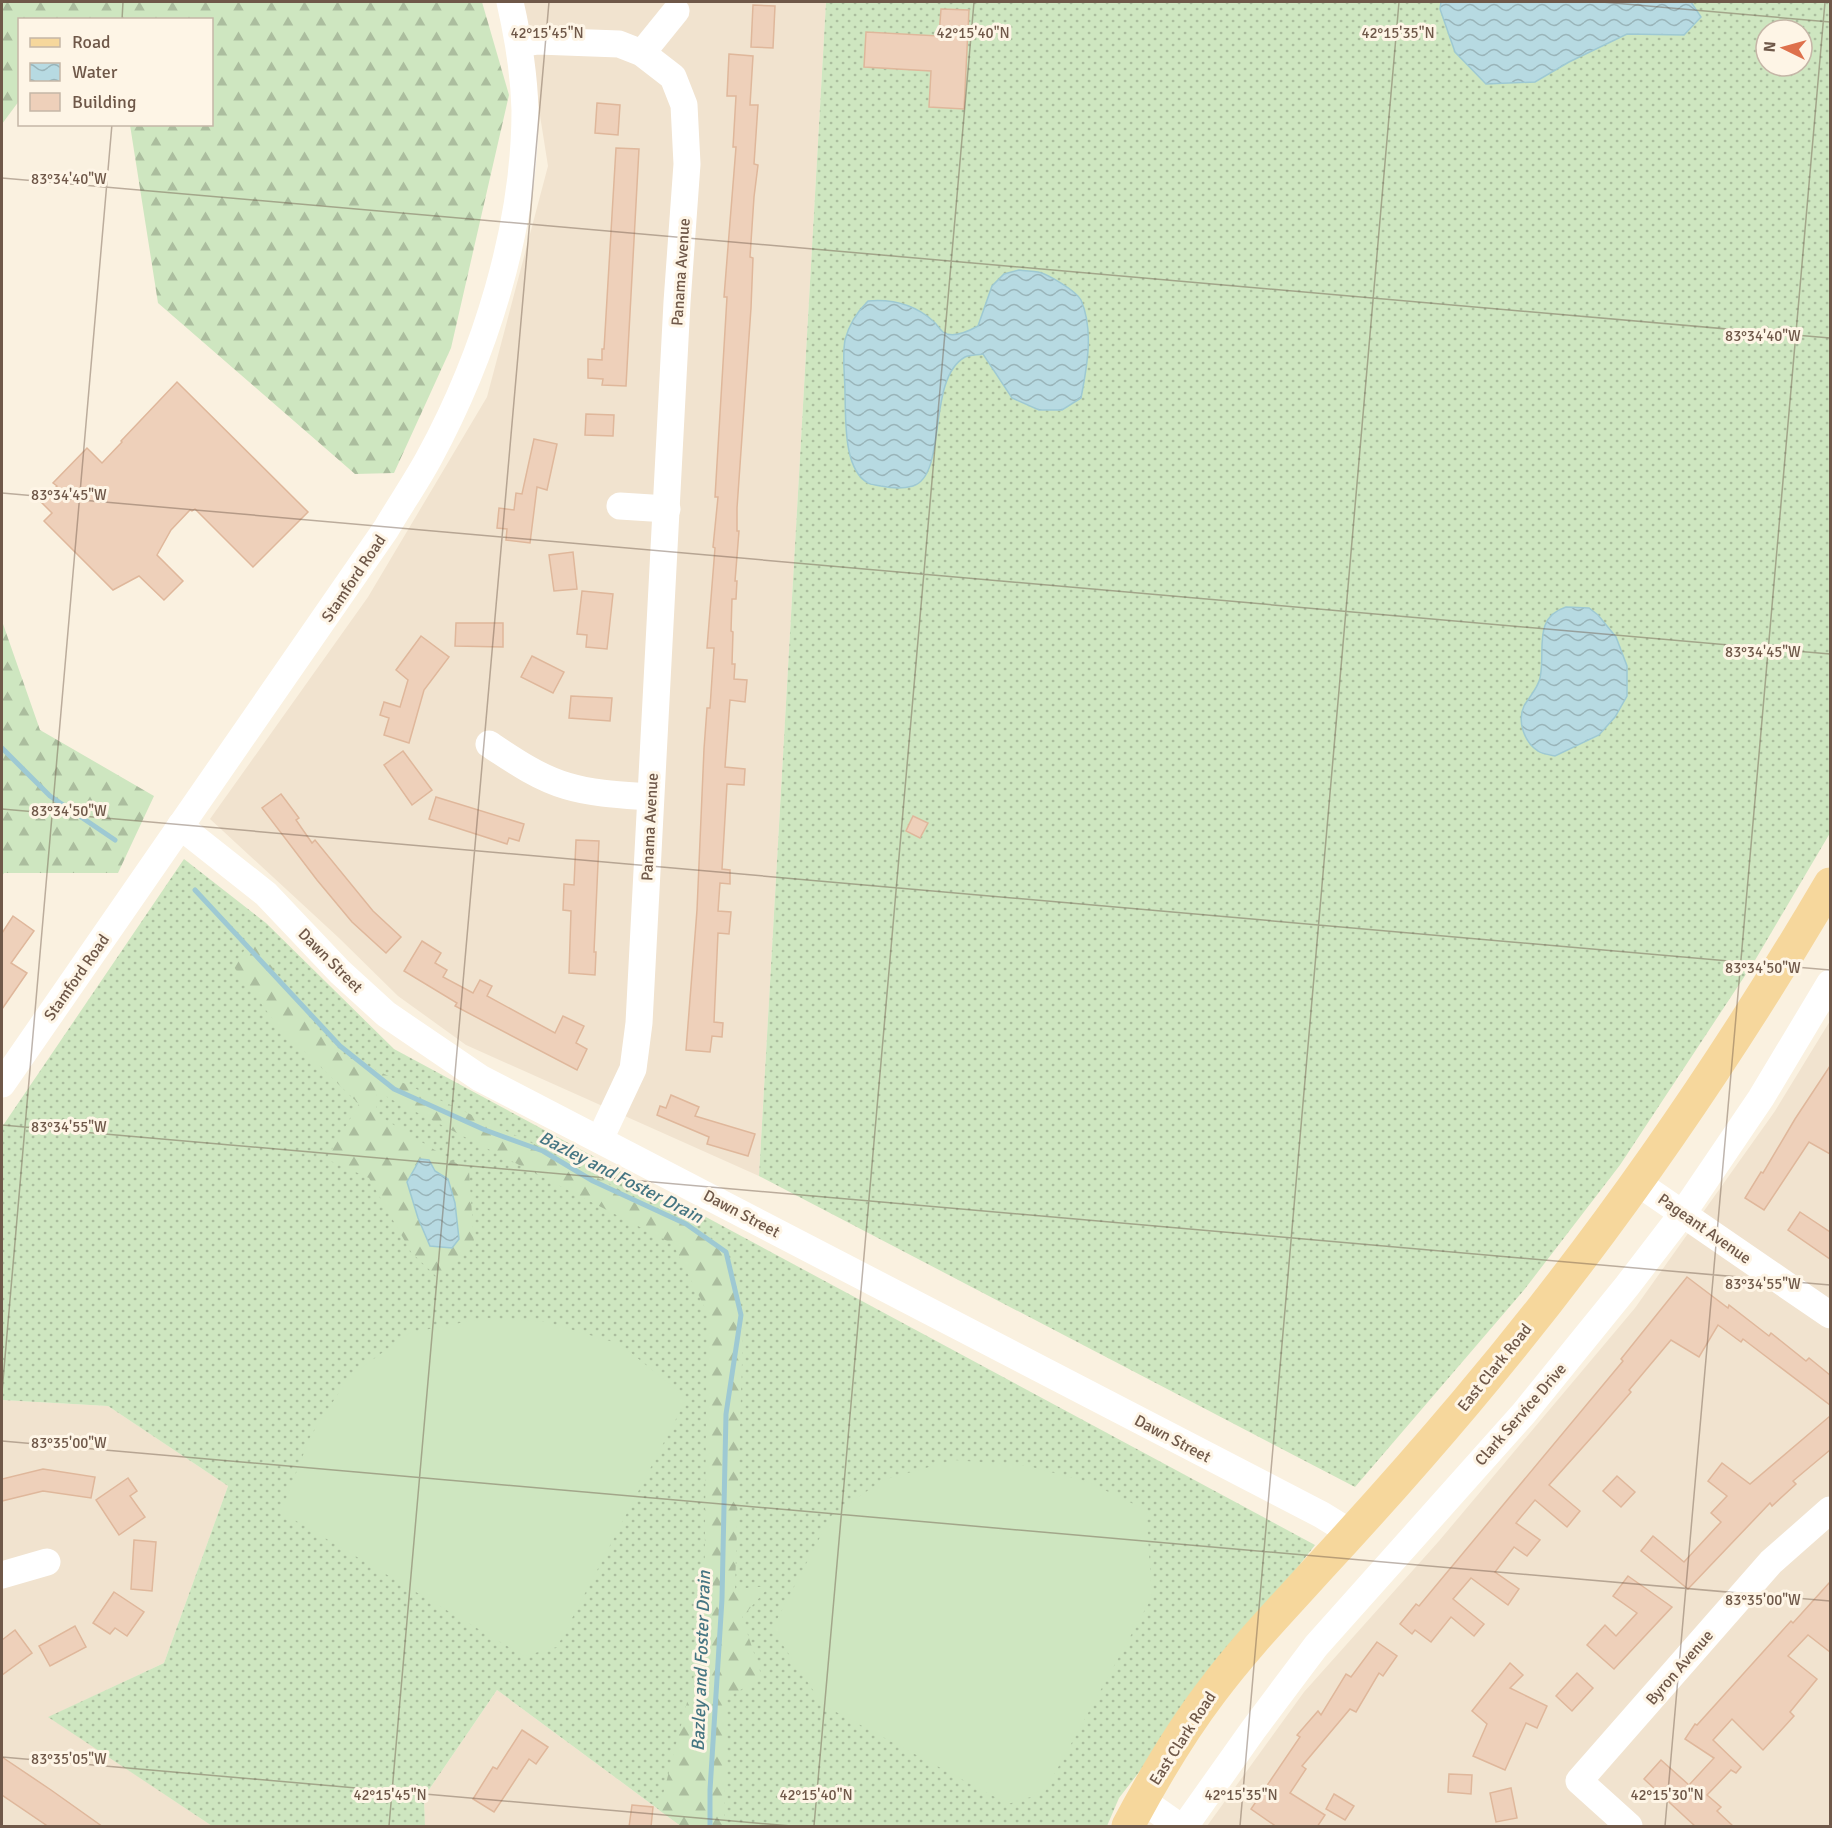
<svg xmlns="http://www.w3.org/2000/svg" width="1832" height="1828" font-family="Signika,sans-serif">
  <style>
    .residential { fill: #f1e3cf }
    .grass { fill: url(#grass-dots); fill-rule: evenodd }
    .forest { fill: url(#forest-firs) }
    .garden { fill: #cee6c0 }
    .water { fill: url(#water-waves); stroke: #9ec9d3; stroke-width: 1.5 }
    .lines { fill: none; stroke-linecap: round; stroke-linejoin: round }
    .stream { stroke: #9ec9d3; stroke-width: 5 }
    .building { fill: #eed0ba; stroke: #dfb79b; stroke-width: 1.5 }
    .minor { stroke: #fff; stroke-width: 27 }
    .major { stroke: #f6d79c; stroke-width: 33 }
    .ticks { fill: none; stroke: #6f5849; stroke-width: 1.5; stroke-opacity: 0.45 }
    .labels { text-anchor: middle; stroke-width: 6; stroke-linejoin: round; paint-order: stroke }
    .street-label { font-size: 16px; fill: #6f5849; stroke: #fef5e6 }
    .water-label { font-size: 18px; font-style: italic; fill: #457582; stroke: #fef5e6 }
    .ticks-label { font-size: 15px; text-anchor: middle; fill: #6f5849; stroke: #fef5e6; stroke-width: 6; stroke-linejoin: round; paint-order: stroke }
  </style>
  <defs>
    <pattern id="grass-dots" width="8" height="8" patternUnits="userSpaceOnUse" patternTransform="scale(1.5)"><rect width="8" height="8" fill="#cee6c0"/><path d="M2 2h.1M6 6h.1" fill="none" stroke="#abbd9e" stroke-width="1.8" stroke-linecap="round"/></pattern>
    <pattern id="forest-firs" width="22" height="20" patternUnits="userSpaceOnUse" patternTransform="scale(1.5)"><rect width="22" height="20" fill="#cee6c0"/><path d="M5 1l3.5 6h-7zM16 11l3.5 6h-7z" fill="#abbd9e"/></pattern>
    <pattern id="water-waves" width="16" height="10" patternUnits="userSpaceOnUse" patternTransform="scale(1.5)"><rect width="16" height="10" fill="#b7dae2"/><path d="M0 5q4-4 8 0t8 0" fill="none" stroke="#99b4b9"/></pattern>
  </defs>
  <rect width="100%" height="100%" fill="#faf1e0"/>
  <g class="residential">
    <path d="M522,2H826L759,1176L466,1045L398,996L339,938L210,819L368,597L487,397L548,166Z"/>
    <path d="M1830,1021V1826H1207L1304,1692L1439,1541L1635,1308L1775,1111Z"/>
    <path d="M2,1400L108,1406L228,1486L164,1663L49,1717L212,1826H2Z"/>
    <path d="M497,1690L681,1826H425L424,1797Z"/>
  </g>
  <g class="grass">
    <path d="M826,2H1830V833L1754,962L1620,1165L1524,1290L1355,1487L759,1176ZM1766,30H1802V66H1766Z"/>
    <path d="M184,859L266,923L394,1049L1315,1545L1119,1798L1107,1826H681L497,1690L424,1797L425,1826H212L48,1717L164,1663L228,1486L108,1406L2,1400V1127Z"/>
  </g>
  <g class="forest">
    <path d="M2,2H482L509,95L451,348L394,473L355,474L158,303L130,125L212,124V20H20L19,101L2,124Z"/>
    <path d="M2,621L40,730L154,796L118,873H4L2,876Z"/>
    <path d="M251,939L335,1051L534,1144L725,1246L743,1330L735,1589L770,1586L742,1617L762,1677L727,1698L724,1826H681L659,1810L704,1637L707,1312L673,1244L377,1092L376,1114L469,1171L474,1243L439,1279L411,1252L369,1178L326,1159L359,1104L277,1025L234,967Z"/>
  </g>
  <g class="garden">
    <path d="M485,1318L546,1322L620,1344L687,1398L557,1647L524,1656L281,1512L310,1437L349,1377L409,1333Z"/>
    <path d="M954,1460L1028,1466L1088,1482L1146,1510L1152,1597L1044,1793L1008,1804L823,1705L772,1629L831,1516L883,1480Z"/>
  </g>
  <g class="water">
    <path d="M1441,2H1691L1701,17L1684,35L1627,34L1569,62L1535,82L1486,84L1455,52L1440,9Z"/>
    <path d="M1019,270C1025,271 1032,271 1038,272C1048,274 1076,291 1081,300C1094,330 1087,367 1081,398L1062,410H1039L1012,398L983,354C978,355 970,355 965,357C926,379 948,475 913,486C903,489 890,488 881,486C877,485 871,485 868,483C843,469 846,419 845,394C845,376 842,357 845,340C849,324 857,312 868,301C892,299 914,304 933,321C937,324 939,329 943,332C953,339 969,331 978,326L992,286L1004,274Z"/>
    <path d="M1566,607L1589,608L1598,615L1616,637L1627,666V696L1615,717L1599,735L1555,756C1550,755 1542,754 1538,751C1524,742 1517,721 1524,706C1529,697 1538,688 1540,678C1546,650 1532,618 1566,607Z"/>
    <path d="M420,1159L429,1160L435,1171L448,1179L455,1203L459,1239L452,1248L430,1246L418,1218L407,1182Z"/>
  </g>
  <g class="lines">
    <g class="stream">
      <path d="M2,748L50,796L115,840"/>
      <path d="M195,890L340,1046L394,1089L485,1130L543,1151L593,1181L686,1224L726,1252L741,1315L726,1414L722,1599L710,1790V1826"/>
    </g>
  </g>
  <g class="building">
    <path d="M753,5L775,6L773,48L751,47Z"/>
    <path d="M941,9L969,10L964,109L929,107L931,71L864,67L866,32L939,36Z"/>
    <path d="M729,54L753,56L750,105H758L754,164L758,165L754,197L750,257L753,258L751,308L737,508V531H739L735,581H737L736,599H732L731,631L733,632L732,664H735L734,679L747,680L745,702L730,700L725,767L745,769L744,785L727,784L722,869L730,870V884L720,883L718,911L731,912L729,934L718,933L714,1022L723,1023L722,1037L712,1036L710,1052L686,1050L697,910L704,749L707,708H710L714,648H707L715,548L713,547L718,497H715L727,297H724L736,147H733L736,96H727Z"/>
    <path d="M597,103L620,105L618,135L595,133Z"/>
    <path d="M616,148L639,149L626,386L602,385L603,379L588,378V359L602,360V349H604Z"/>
    <path d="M177,382L308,512L253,567L195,509L192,511L190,510L171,530L157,555L183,581L164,600L139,576L113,590L44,521L52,513L41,502L57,486L53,483L87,448L102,463L122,442L121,441Z"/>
    <path d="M586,414L614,415L613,436L585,435Z"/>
    <path d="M534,439L557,444L547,490L537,487L530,543L506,540L507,529L497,528L499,508L514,510L516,493L522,494Z"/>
    <path d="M573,552L577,589L554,591L549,555Z"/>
    <path d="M582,591L613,594L607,649L586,647L587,635L577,634Z"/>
    <path d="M456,623H503V647L455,646Z"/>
    <path d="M421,636L449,657L424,690L409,743L384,735L389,718L380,715L384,702L400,707L408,680L396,670Z"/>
    <path d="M532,656L564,672L553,693L521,677Z"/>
    <path d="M571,696L612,698L610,721L569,718Z"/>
    <path d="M403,751L432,790L412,805L384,765Z"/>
    <path d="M281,794L299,818L296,820L312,843L315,840L373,911L401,937L386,953L352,922L317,880L262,808Z"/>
    <path d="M436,797L524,824L519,841L509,838L507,844L429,819Z"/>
    <path d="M913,816L928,823L920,838L906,831Z"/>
    <path d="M576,840L599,841L594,952H596L595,975L569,973L571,911L563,910L564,884L574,885Z"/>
    <path d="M13,916L34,931L11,963L27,973L2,1009V933Z"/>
    <path d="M422,941L441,953L435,963L447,970L443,977L473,993L480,980L492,986L487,996L555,1033L563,1016L584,1026L576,1043L587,1049L577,1070L455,1006L457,1003L404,971Z"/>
    <path d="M1830,1066V1154L1809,1142L1764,1210L1745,1198L1761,1172L1763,1173L1795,1119Z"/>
    <path d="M671,1095L699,1107L695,1116L755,1134L748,1156L707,1144L709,1137L657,1115L660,1106L666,1108Z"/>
    <path d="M1800,1212L1830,1232V1259L1788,1230Z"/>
    <path d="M1687,1277L1728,1308L1729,1305L1769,1336L1771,1333L1806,1361L1809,1358L1830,1375V1405L1743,1339L1741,1342L1718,1325L1699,1357L1671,1340L1629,1390L1631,1392L1599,1429L1549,1485L1580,1511L1567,1527L1535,1500L1516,1523L1540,1540L1527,1556L1514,1547L1495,1572L1519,1589L1508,1605L1471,1578L1453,1599L1484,1624L1474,1636L1451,1617L1431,1642L1415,1630L1412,1634L1400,1624L1416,1604L1419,1606L1623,1361L1621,1359Z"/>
    <path d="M1830,1416V1450L1793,1481L1796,1484L1772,1506L1770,1503L1688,1589L1641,1551L1653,1536L1684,1562L1721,1522L1711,1513L1727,1496L1708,1481L1722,1463L1750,1484Z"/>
    <path d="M43,1469L95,1477L91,1498L43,1491L2,1501V1479Z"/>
    <path d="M1617,1476L1635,1492L1621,1507L1603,1491Z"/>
    <path d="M128,1478L137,1491L130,1496L145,1517L119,1535L96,1500Z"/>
    <path d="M134,1540L156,1542L152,1591L131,1589Z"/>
    <path d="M1628,1576L1672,1607L1614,1669L1587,1645L1605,1625L1616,1636L1637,1613L1613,1596Z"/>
    <path d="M1830,1582V1652L1808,1635L1788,1656L1817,1679L1790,1712L1794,1716L1763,1750L1732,1719L1713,1740L1741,1767L1736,1773L1731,1770L1707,1795L1721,1807L1717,1811L1734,1827H1696L1644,1779L1661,1760L1689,1785L1714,1758L1685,1739L1695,1724L1697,1725L1791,1621L1793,1623Z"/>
    <path d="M114,1592L144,1612L127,1636L115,1628L110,1634L93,1623Z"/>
    <path d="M75,1626L86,1647L50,1666L39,1646Z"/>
    <path d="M15,1630L32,1653L2,1675V1640Z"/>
    <path d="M1377,1642L1397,1656L1383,1676L1379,1673L1356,1712L1350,1709L1302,1766L1306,1769L1290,1793L1325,1815L1317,1827H1277L1251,1809L1300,1737L1297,1735L1318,1711L1321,1715L1346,1674L1351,1677Z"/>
    <path d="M1510,1663L1523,1675L1510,1688L1547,1706L1537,1728L1526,1723L1505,1770L1473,1756L1487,1724L1472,1711Z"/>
    <path d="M1577,1673L1593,1688L1572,1711L1556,1696Z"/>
    <path d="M522,1730L548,1747L536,1764L529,1759L494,1812L473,1799L493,1767L497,1769Z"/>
    <path d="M2,1757L51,1790L103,1827H49L2,1795Z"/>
    <path d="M1449,1774L1472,1775L1471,1794L1448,1792Z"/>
    <path d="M1511,1788L1517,1818L1496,1822L1490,1793Z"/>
    <path d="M1334,1794L1354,1806L1345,1820L1326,1809Z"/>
    <path d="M632,1805L653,1807L651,1827H629Z"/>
  </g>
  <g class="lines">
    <g class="minor">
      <path d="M519,44L538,41L619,44L642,53L673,77L684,105L687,164L677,302L639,1023L633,1069L600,1139"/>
      <path d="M642,53L676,11"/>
      <path d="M620,506L667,509"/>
      <path d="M489,744C513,760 539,778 567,786C594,794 622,795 650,797"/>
      <path d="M180,826L266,894L340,972L386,1014L480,1078L1322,1515L1351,1533"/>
      <path d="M2,1084L386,529C400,505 416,482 429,458C485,355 525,228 525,110C524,73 518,37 510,2"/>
      <path d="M1638,1183L1830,1315"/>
      <path d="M2,1575L47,1562"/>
      <path d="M1142,1800L1179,1826"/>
      <path d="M1185,1826L1253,1730L1316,1646L1524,1413L1627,1286L1683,1213L1761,1098L1830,983"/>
      <path d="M1629,1826L1579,1781L1771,1562L1830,1510"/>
    </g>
    <path class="major" d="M1128,1826C1153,1779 1180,1733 1212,1691C1244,1648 1281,1610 1317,1570C1368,1515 1418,1459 1466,1402C1603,1240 1723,1066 1830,884"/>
  </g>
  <path class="ticks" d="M1602,2L1830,22M122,20L123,2M2,178L1830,338M2,493L1830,654M2,809L1830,970M2,1125L1830,1285M2,1392L112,124M2,1441L1830,1601M2,1757L791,1826M389,1826L549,2M814,1826L974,2M1240,1826L1399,2M1665,1826L1825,2"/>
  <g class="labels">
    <g class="street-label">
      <text transform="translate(680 272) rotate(-86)" y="6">Panama Avenue</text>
      <text transform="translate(353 578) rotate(-56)" y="6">Stamford Road</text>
      <text transform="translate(649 827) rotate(-87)" y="6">Panama Avenue</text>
      <text transform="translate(331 960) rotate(45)" y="6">Dawn Street</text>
      <text transform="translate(76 977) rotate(-55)" y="6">Stamford Road</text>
      <text transform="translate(742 1213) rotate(28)" y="6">Dawn Street</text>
      <text transform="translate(1705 1228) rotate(35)" y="6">Pageant Avenue</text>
      <text transform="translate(1494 1367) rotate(-51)" y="6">East Clark Road</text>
      <text transform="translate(1520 1414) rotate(-49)" y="6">Clark Service Drive</text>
      <text transform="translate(1173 1438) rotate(28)" y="6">Dawn Street</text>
      <text transform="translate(1679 1667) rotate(-49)" y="6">Byron Avenue</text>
      <text transform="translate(1182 1738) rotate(-57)" y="6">East Clark Road</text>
    </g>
    <g class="water-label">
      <text transform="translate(621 1177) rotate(27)" y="6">Bazley and Foster Drain</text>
      <text transform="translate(701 1661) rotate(-88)" y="6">Bazley and Foster Drain</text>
    </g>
  </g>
  <g class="ticks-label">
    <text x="547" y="38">42°15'45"N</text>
    <text x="973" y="38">42°15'40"N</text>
    <text x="1398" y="38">42°15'35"N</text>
    <text x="69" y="184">83°34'40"W</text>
    <text x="1763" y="341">83°34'40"W</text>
    <text x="69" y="500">83°34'45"W</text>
    <text x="1763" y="657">83°34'45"W</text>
    <text x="69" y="816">83°34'50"W</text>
    <text x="1763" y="973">83°34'50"W</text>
    <text x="69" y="1132">83°34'55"W</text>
    <text x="1763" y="1289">83°34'55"W</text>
    <text x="69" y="1448">83°35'00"W</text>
    <text x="1763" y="1605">83°35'00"W</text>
    <text x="69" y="1764">83°35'05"W</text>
    <text x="390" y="1800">42°15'45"N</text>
    <text x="816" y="1800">42°15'40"N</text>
    <text x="1241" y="1800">42°15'35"N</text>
    <text x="1667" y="1800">42°15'30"N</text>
  </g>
  <rect width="1832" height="1828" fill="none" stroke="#6f5849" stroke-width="6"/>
  <rect x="18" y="18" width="195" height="108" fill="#fef5e6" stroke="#c5b6a7" stroke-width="1.5"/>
  <rect x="30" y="38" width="30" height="9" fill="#f6d79c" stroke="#c5b6a7" stroke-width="1.5"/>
  <text x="72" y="48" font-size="18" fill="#6f5849">Road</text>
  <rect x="30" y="63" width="30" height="18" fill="url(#water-waves)" stroke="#c5b6a7" stroke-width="1.5"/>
  <text x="72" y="78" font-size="18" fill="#6f5849">Water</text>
  <rect x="30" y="93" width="30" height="18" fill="#eed0ba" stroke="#c5b6a7" stroke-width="1.5"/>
  <text x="72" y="108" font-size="18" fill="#6f5849">Building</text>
  <g transform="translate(1784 48) rotate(275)"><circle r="28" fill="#fef5e6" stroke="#c5b6a7" stroke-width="1.5"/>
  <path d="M0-4.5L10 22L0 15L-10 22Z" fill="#de714c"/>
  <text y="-9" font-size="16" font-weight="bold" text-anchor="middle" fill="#6f5849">N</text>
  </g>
</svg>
